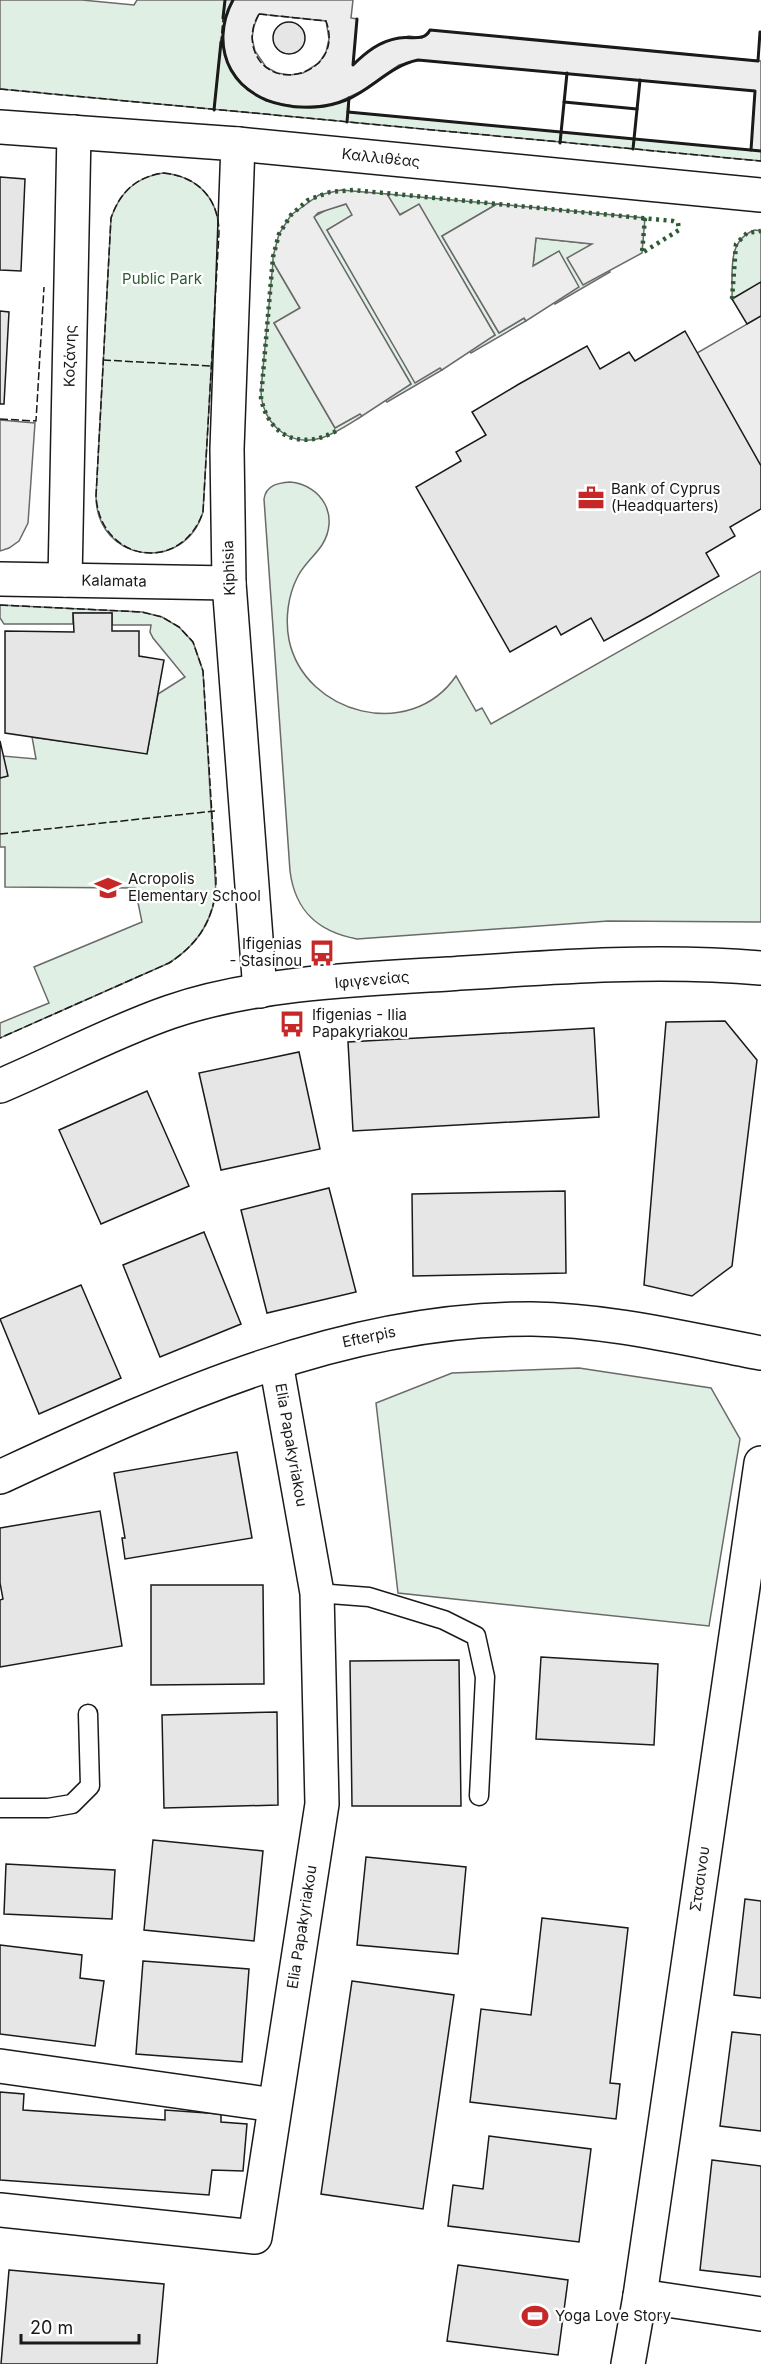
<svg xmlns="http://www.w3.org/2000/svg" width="761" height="2364" font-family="Inter,sans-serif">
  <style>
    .green { fill: #e0efe3; stroke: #6a6a6a; stroke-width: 1.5 }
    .parking { fill: #ededed; stroke: #6a6a6a; stroke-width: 1.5; fill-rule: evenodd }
    .building { fill: #e6e6e6; stroke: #1a1a1a; stroke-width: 1.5 }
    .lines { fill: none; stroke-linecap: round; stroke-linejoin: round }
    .service-casing { stroke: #1a1a1a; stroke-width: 21 }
    .minor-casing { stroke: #1a1a1a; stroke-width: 36 }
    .tertiary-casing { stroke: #1a1a1a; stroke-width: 36 }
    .service { stroke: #fff; stroke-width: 18 }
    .minor { stroke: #fff; stroke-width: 33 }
    .tertiary { stroke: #fff; stroke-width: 33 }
    .hedge { stroke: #2b5a34; stroke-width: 4.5; stroke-dasharray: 3 4.5; stroke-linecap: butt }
    .fence { stroke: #1a1a1a; stroke-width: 1.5; stroke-dasharray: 8 3; stroke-linecap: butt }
    .wall { stroke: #1a1a1a; stroke-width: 3 }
    .labels { text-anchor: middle; stroke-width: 4.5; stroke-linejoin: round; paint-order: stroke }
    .street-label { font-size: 15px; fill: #1a1a1a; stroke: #fff }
    .park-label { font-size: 15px; fill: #2b5a34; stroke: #fff }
    .poi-label { font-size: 15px; fill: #1a1a1a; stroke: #fff; text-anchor: start }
  </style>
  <rect width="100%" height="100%" fill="#fff"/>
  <g class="green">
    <path d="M0,0H82L134,5L137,0H233L229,7L247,89C281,113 311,104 349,98V112L761,151V161L0,89Z"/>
    <path d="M163,173C197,176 219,198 219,233L203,512C184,575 96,562 96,496L111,218C120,192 136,177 163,173Z"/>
    <path d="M387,194L497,204L442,236L499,333L524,318L526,321L471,353L469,350L495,335L419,205L399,215Z"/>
    <path d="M346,204L353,215L327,230L415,382L440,367L442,370L387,402L385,400L411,384L313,217L328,209Z"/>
    <path d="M755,230L761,231V282L732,299C733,273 726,240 755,230Z"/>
    <path d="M536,238L593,244L610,272L555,304L553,302L558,252L533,266Z"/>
    <path d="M273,262L300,308L274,323L335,428L361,413L362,416C349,424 335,434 321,438C288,448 261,422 261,390Z"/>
    <path d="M290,482C322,485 340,516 322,545C314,557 303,565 297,578C288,596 285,619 289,640C305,715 411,742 456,676L476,711L482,708L491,724L761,571V922L608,921L357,939C318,932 295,911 290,871L264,499C266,485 278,483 290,482Z"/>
    <path d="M0,605L142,612L162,617L179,627L193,642L203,671L216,894C210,925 196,946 169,963L0,1038V1023L49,1003L34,967L142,922L135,888L5,887V847H0V778L7,776L3,756L36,759L32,737L147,753L158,694L185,677L153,638L150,632L151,625H112V613H73V624H4L0,618Z"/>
    <path d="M579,1368L711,1388L740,1439L709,1626L398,1593L376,1403L452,1373Z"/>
  </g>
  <g class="parking">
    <path d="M233,0H353L351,18L357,19L353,64L372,48L383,42L409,36L422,38L428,34L430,30L761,61V151L751,150L755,91L418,60L399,65L362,91L332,105L299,107L266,101L256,95L239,81L227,62L222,40L223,29L225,17ZM259,14L326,21L329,39L326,52L319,63L303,73L290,75L277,73L266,67L255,51L252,38L254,26Z"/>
    <path d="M341,190L387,194L400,215L419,204L495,335L442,370L440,368L415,383L327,230L352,215L346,204L318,213L314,217L411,384L362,416L360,414L335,428L274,323L300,308L273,262V257L279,234L291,215L319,195Z"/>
    <path d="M497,204L645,218L642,253L583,285L567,258L592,244L536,238L533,266L559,251L579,287L526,321L524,318L499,333L442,236Z"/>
    <path d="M761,316V466L697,353Z"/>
    <path d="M0,420L35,423L28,523L19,541L9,548L0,551Z"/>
  </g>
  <g class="building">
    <circle cx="289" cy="38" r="16"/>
    <path d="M0,177L25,179L21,271L0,270Z"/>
    <path d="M761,282V316L747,324L732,299Z"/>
    <path d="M0,311L9,312L4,404H0Z"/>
    <path d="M685,331L761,466V509L730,527L735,536L706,553L719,576L651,615L604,641L591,618L561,635L556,626L510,652L416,487L461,461L456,452L486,435L472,412L519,384L587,346L600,369L629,352L635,361Z"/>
    <path d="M73,613H112V631H139V656L164,660L147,754L5,733V631L74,632Z"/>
    <path d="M0,741L8,776L0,778Z"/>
    <path d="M725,1021L757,1060L732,1266L692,1296L644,1285L666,1022Z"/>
    <path d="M594,1028L599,1117L353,1131L348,1042Z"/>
    <path d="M299,1052L320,1149L221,1170L199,1073Z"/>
    <path d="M147,1091L189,1186L101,1224L59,1130Z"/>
    <path d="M329,1188L356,1292L267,1313L241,1210Z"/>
    <path d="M565,1191L566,1273L413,1276L412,1194Z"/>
    <path d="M204,1232L241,1324L160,1357L123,1265Z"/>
    <path d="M81,1285L121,1378L39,1414L0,1319Z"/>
    <path d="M237,1452L252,1538L125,1559L122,1538H125L114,1473Z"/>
    <path d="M100,1511L122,1646L0,1667V1600L3,1599L0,1583V1528Z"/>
    <path d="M151,1585H263L264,1684L151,1685Z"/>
    <path d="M541,1657L658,1664L654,1745L536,1739Z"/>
    <path d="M459,1660L461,1806H352L350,1661Z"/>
    <path d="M277,1712L278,1805L164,1808L162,1715Z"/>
    <path d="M153,1840L263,1851L254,1941L144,1930Z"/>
    <path d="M366,1857L466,1867L458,1954L357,1945Z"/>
    <path d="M6,1864L115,1870L112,1919L4,1914Z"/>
    <path d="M745,1899L761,1901V1998L734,1995Z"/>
    <path d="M542,1918L628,1928L610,2083L620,2084L616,2119L470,2102L481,2009L531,2015Z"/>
    <path d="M0,1945L82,1955L80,1978L104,1981L95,2046L0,2034Z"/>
    <path d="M143,1961L249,1969L242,2062L136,2054Z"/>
    <path d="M352,1981L454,1995L423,2209L321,2194Z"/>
    <path d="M732,2032L761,2035V2131L720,2126Z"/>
    <path d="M0,2092L24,2094L23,2110L165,2120V2110L221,2114V2122L247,2124L243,2171L212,2170L209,2195L0,2180Z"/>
    <path d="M489,2136L591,2149L579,2242L448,2226L453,2185L483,2189Z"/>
    <path d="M712,2160L761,2166V2277L700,2270Z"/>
    <path d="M458,2265L568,2280L558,2355L447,2341Z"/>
    <path d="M9,2270L164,2284L157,2364H1Z"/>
  </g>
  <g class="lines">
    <g class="service-casing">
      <g id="service">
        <path d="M317,1593L369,1597L444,1620L476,1636L485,1677L479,1796"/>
        <path d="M0,1808H48L72,1804L90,1786L88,1714"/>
      </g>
    </g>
    <g class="minor-casing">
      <g id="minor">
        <path d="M0,127L238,144L761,195"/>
        <path d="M238,144L227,449L229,583L260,991"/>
        <path d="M0,579L229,583"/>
        <path d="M65,580L74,132"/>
        <path d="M0,1477C169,1399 342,1318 532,1319C609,1320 686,1339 761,1353"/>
        <path d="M0,2066L274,2105"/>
        <path d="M0,2210L255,2237L322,1804L317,1593L276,1363"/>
        <path d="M640,2296L761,2314"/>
      </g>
    </g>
    <g class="tertiary-casing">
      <g id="tertiary">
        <path d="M0,1086C57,1062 112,1032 170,1012C254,983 360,979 448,974C552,967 657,959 761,968"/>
        <path d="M628,2364L640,2296L761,1463"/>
      </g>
    </g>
    <use href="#service" class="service"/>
    <use href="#minor" class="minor"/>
    <use href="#tertiary" class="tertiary"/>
    <g class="hedge">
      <path d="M732,299L736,244L747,233L761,231"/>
      <path d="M336,431C302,450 269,438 261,398L273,257L279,234L291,215L308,200L330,192L353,190L673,221L678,223L679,230L642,253L645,218"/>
    </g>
    <g class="fence">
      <path d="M259,14L326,21C346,75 265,97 253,46C251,34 253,24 259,14Z"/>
      <path d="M0,89L761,161"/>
      <path d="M214,110L225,0"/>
      <path d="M163,173C198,176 219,199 219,233L203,512C181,575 100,562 96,496L111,218C120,192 136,177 163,173Z"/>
      <path d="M103,360L212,366"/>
      <path d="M0,419L36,421L44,287"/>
      <path d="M0,605L142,612L162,617L179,627L193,642L203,671L216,879C216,916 200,943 169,963L0,1038"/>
      <path d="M0,834L215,811"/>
    </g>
    <g class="wall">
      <path d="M233,0C221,22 219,48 231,70C253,108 309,115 346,100C373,89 389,66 418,60L755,91L751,150"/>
      <path d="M223,18L225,0"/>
      <path d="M357,19L353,65C366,52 380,41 399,38C411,36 424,42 430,30L758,61L760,32"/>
      <path d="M564,102L637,109"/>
      <path d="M214,110L221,42"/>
      <path d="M348,112L761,151"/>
      <path d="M347,122L349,98"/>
      <path d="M560,143L567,73"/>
      <path d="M633,149L640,80"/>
    </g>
  </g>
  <defs>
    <g id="office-bare" transform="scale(2.07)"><path d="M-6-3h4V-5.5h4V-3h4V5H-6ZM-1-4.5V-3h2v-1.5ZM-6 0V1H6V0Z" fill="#c62828" stroke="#fff" stroke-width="2.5" paint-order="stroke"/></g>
    <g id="school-bare" transform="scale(2.07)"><path d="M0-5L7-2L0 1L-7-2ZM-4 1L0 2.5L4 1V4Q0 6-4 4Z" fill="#c62828" stroke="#fff" stroke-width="2.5" paint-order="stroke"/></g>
    <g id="bus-bare" transform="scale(2.07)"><path d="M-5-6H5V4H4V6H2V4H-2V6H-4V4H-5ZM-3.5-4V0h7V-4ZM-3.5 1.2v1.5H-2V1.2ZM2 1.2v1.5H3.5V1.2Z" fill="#c62828" stroke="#fff" stroke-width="2.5" paint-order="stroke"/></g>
    <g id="stadium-bare" transform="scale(2.07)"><path d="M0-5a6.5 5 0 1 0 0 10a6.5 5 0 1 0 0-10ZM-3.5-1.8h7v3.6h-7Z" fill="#c62828" stroke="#fff" stroke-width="2.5" paint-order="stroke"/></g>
  </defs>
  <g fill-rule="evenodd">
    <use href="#office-bare" x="591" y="498"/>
    <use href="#school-bare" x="108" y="888"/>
    <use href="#bus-bare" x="322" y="953"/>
    <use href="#bus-bare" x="292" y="1024"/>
    <use href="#stadium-bare" x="535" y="2316"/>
  </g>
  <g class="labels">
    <g class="street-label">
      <text transform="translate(381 158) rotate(6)" y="5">Καλλιθέας</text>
      <text transform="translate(70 356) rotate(-89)" y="5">Κοζάνης</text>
      <text transform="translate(229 568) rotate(-92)" y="5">Kiphisia</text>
      <text transform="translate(114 581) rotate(1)" y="5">Kalamata</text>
      <text transform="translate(372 980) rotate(-5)" y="5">Ιφιγενείας</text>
      <text transform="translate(369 1337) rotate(-12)" y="5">Efterpis</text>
      <text transform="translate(291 1445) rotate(80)" y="5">Elia Papakyriakou</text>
      <text transform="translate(700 1879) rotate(-82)" y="5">Στασινου</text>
      <text transform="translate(302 1927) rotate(-81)" y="5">Elia Papakyriakou</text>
    </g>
    <g class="park-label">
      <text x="162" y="284">Public Park</text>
    </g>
    <g class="poi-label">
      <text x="611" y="494">Bank of Cyprus<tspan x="611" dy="17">(Headquarters)</tspan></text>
      <text x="128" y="884">Acropolis<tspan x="128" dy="17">Elementary School</tspan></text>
      <text x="302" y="949" text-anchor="end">Ifigenias<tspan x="302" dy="17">- Stasinou</tspan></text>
      <text x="312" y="1020">Ifigenias - Ilia<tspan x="312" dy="17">Papakyriakou</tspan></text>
      <text x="555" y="2321">Yoga Love Story</text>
    </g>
  </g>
  <path d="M21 2334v9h118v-9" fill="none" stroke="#1a1a1a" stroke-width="3"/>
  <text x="30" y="2334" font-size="18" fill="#1a1a1a" stroke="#ffffff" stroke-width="4.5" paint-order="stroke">20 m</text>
</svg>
